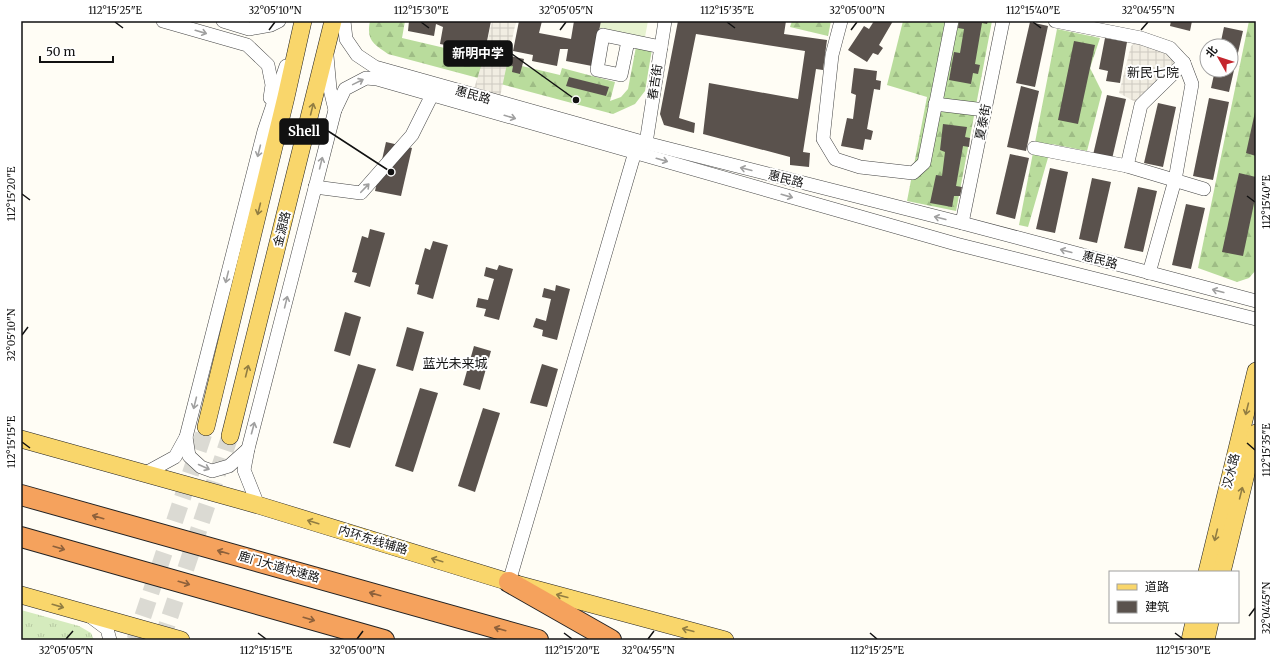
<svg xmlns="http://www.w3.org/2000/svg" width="1277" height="661" font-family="Merriweather,'Noto Sans SC',serif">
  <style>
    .grass { fill: url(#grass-tufts) }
    .forest { fill: url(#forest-firs) }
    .pitch { fill: #e6f2cf }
    .plaza { fill: url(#plaza-grid) }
    .building { fill: #5a524d }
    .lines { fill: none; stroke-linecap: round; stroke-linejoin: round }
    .major-tunnel { stroke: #dbdad3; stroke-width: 17; stroke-dasharray: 17 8; stroke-linecap: butt }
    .minor-casing { stroke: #444; stroke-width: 14 }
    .major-casing { stroke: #222; stroke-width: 18 }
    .highway-casing { stroke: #222; stroke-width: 22 }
    .minor { stroke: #fff; stroke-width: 13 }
    .major { stroke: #f9d66b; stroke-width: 17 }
    .highway { stroke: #f5a25d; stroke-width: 20 }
    .oneway { stroke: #a0a0a0 }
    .oneway2 { stroke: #917d42 }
    .oneway3 { stroke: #8e613b }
    .ticks { fill: none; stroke: #111; stroke-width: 1.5 }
    .labels { text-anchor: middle; stroke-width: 4; stroke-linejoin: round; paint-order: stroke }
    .street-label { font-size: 12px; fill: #111; stroke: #fff }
    .neighbourhood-label { font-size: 13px; fill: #111; stroke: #fff }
    .leader { fill: none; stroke: #111; stroke-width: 1.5 }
    .callout-dot { fill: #111; stroke: #fff; stroke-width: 1.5 }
    .callout { fill: #111; stroke: #111; stroke-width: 1.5 }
    .callout-label { font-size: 13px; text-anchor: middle; font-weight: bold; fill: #fff }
    .neatline { fill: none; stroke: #111; stroke-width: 1.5 }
    .ticks-label { font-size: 10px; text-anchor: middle; fill: #111 }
  </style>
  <defs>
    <pattern id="grass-tufts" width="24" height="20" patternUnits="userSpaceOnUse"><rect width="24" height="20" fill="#d5ebbd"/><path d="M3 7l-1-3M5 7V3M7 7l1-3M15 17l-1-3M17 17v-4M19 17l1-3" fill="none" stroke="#b6c8a1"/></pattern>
    <pattern id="forest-firs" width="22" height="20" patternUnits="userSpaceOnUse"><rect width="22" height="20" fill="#b9dc9c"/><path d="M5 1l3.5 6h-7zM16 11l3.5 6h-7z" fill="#9ebc85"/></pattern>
    <pattern id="plaza-grid" width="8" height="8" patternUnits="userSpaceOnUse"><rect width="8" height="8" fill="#f1ede2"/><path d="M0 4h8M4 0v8" fill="none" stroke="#cecac1"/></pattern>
  </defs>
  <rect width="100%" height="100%" fill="#fffdf5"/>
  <path class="grass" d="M21,610L79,626L91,633L94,640H21Z"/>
  <g class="forest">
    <path d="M370,21H405L402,38L560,75L562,68L615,82L610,101L621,97L628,89L636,47L652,49L645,91L635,104L613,114L388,54C374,44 366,41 370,21Z"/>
    <path d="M792,21H831L828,36L790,27Z"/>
    <path d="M903,21H992L956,211L907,201L927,97L887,85Z"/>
    <path d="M1249,21H1256V270L1249,278L1237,282L1198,268Z"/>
    <path d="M1057,29L1100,38L1090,68L1102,92L1087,151L1052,144L1028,227L1019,225Z"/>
  </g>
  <path class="pitch" d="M601,21H648L645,37L599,28Z"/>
  <g class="plaza">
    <path d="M492,21H516L499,102L472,95L484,57Z"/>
    <path d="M1141,38L1184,63L1141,105L1119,93L1131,46Z"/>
  </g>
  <g class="building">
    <path d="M409,21H491L486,46L467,43L466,49L440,44L443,27L436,24L434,36L408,31Z"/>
    <path d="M519,21H542L539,33L571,39L574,21H601L592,66L566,61L568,49H560L557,66L532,61L533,55L513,51Z"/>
    <path d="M678,21H786L784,34L827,40L823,70L816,69L803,152L810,153L809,167L790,165V157L703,134L709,83L798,99L805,51L696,34L679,118L695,123L694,133L664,125L660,114Z"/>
    <path d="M874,21H893L879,45L883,48L878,55L873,53L867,62L848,50L864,26L869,29Z"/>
    <path d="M959,21H988L987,24L982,23L975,64L980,65L978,74L973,73L971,84L949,80L954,52L960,53L964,29L958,28Z"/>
    <path d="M1171,21H1192L1190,31L1170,26Z"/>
    <path d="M1030,22L1048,26L1035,87L1016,83Z"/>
    <path d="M1224,27L1243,31L1229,92L1211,88L1215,70H1231V46H1220Z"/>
    <path d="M1105,38L1127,42L1120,83L1106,81L1108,71L1099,69Z"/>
    <path d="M1074,41L1095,45L1078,124L1058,120Z"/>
    <path d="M473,48L524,59L520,74L512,72L513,66L471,57Z"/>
    <path d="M854,68L877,71L876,80L881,81L880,90L874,89L867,129L873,131L871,140L865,139L863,150L841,146L847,118L853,119L856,95L851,93Z"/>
    <path d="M569,77L609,87L606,96L566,86Z"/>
    <path d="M1021,86L1039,91L1026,151L1007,147Z"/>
    <path d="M1107,95L1126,99L1112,159L1093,155Z"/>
    <path d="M1209,98L1229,102L1213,180L1193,176Z"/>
    <path d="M1158,103L1176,107L1163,167L1144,163Z"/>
    <path d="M1255,112H1256V156L1246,153Z"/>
    <path d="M943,124L967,127L965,137L970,138L969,147L963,146L956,186L962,187L960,196H954L952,207L930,203L936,175L942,176L945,152L940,150Z"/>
    <path d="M386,142L412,148L401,196L375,191Z"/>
    <path d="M1010,154L1029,158L1015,219L996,214Z"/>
    <path d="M1050,168L1068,172L1055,233L1036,229Z"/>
    <path d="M1239,173L1256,177V194L1243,256L1222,252Z"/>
    <path d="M1092,178L1111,182L1097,243L1079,239Z"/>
    <path d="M1138,187L1157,191L1143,252L1124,248Z"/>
    <path d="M1186,204L1205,208L1191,269L1172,265Z"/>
    <path d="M370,229L385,233L370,287L354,282L357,273L352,272L362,236L368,238Z"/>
    <path d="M433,241L448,245L433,299L417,294L419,285L415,284L425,248L430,250Z"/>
    <path d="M499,265L513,269L499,320L484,316L486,309L476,307L478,298L488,300L494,279L484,276L486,267L497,270Z"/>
    <path d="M556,285L570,289L557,340L542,336L543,330L533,327L536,318L546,321L551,299L542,297L544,288L555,291Z"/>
    <path d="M345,312L361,317L350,356L334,351Z"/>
    <path d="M407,327L424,332L413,371L396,366Z"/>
    <path d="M474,346L491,351L480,390L463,385Z"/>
    <path d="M358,364L376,369L350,448L333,443Z"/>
    <path d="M542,364L558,369L547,407L530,403Z"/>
    <path d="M420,388L438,393L413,472L395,466Z"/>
    <path d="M483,408L500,413L475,492L458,486Z"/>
  </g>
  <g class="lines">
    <g class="major-tunnel">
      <path d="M135,640L206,427"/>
      <path d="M162,640L230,436"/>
    </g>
    <g class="minor-casing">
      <g id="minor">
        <path d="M163,21L247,45L268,65L272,85L270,98"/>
        <path d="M223,21L249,29L271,25L279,21"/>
        <path d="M344,21L346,39L357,55L375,67L646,143L962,223L1256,301"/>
        <path d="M841,21L832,55L823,139L835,159L860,167L913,173L924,163L952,21"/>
        <path d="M628,41L621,75L597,70L603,35L661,47"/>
        <path d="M935,104L985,110"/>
        <path d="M335,110L345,89L366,78L377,79L956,244L1256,319"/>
        <path d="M646,143L665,21"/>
        <path d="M1034,148L1127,166L1141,105L1184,63L1170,48L1141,38L1055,21"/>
        <path d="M1127,166L1204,189"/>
        <path d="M315,187L361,193L412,135L432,95"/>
        <path d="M962,223L1003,21"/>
        <path d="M1149,273L1175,180L1192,84L1184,63"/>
        <path d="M186,437L189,456L201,467L212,471L229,466L248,449"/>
        <path d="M144,474L175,457L186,437L264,131L286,66"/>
        <path d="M258,505L244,470L248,449L335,110L330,89L327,56"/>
        <path d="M509,582L635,152"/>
        <path d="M91,617L107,629L110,640"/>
      </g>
    </g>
    <g class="major-casing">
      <g id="major">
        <path d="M206,427L286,97L303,21"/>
        <path d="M230,436L333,21"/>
        <path d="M21,439L258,505L509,582L725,640"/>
        <path d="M1207,572L1256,371"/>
        <path d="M1222,572L1256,433"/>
        <path d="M21,595L181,640"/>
        <path d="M1190,640L1194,622"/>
        <path d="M1206,640L1210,622"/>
      </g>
    </g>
    <g class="highway-casing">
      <g id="highway">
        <path d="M21,495L538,640"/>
        <path d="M21,537L384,640"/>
        <path d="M509,582L611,640"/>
      </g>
    </g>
    <use href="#minor" class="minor"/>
    <use href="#major" class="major"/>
    <use href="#highway" class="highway"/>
  </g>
  <defs><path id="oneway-shaft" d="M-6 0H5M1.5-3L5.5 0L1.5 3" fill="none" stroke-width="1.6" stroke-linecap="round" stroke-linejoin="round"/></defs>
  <g class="oneway">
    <use href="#oneway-shaft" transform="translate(201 32) rotate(16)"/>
    <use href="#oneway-shaft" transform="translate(358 82) rotate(-26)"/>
    <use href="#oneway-shaft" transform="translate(510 117) rotate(16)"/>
    <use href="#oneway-shaft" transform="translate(259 151) rotate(104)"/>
    <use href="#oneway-shaft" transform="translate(662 160) rotate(16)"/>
    <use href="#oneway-shaft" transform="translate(321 163) rotate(-76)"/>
    <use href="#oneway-shaft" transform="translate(746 169) rotate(-166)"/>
    <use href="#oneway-shaft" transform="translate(365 188) rotate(-46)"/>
    <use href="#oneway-shaft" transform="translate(787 196) rotate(16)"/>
    <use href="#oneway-shaft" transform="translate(940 218) rotate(-166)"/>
    <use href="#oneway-shaft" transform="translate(1066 251) rotate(-165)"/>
    <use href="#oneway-shaft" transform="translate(227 277) rotate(104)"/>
    <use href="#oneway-shaft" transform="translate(1218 291) rotate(-165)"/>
    <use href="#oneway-shaft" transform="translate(286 302) rotate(-76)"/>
    <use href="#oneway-shaft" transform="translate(195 403) rotate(104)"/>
    <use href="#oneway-shaft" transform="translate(253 428) rotate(-75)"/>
    <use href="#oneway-shaft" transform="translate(204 467) rotate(24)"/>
  </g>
  <g class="oneway2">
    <use href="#oneway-shaft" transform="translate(312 109) rotate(-76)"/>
    <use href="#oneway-shaft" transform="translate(259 209) rotate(104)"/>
    <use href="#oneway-shaft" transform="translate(247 371) rotate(-76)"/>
    <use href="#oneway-shaft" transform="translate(1247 409) rotate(104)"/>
    <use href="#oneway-shaft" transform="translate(1241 493) rotate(-76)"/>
    <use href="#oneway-shaft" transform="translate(313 522) rotate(-163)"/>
    <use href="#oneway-shaft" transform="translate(1216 535) rotate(104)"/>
    <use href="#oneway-shaft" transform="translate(437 560) rotate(-163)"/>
    <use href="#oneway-shaft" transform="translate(562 596) rotate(-165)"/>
    <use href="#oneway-shaft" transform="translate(58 606) rotate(16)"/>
    <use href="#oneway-shaft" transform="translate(688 630) rotate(-165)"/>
  </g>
  <g class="oneway3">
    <use href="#oneway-shaft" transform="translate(98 517) rotate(-164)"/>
    <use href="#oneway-shaft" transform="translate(59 548) rotate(16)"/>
    <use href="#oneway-shaft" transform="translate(223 552) rotate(-164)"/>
    <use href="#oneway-shaft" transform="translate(184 583) rotate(16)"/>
    <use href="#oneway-shaft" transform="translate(375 594) rotate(-164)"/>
    <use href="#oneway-shaft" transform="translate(309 619) rotate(16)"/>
    <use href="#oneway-shaft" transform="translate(500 629) rotate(-164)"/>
  </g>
  <path class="ticks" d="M115,22L123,28M421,22L429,28M727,22L735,28M1033,22L1041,28M269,30L275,22M560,30L566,22M851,30L857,22M1141,30L1148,22M22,194L30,200M1247,196L1255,202M22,335L28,327M22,442L30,448M1247,443L1255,450M1249,616L1255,608M258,633L266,639M564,633L572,639M870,633L877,639M1175,633L1183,639M66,639L73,631M357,639L363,631M648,639L654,631"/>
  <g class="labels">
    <g class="street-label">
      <text transform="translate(655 82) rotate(-81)" y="4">春吉街</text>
      <text transform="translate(473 95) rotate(16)" y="4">惠民路</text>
      <text transform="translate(983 122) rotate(-79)" y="4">夏泰街</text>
      <text transform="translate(786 179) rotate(14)" y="4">惠民路</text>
      <text transform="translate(282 229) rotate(-76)" y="4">金源路</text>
      <text transform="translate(1100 260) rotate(15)" y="4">惠民路</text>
      <text transform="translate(1231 471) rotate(-76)" y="4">汉水路</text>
      <text transform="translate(373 540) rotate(17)" y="4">内环东线辅路</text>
      <text transform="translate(279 567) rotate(16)" y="4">鹿门大道快速路</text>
    </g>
    <g class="neighbourhood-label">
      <text x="1153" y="77">新民七院</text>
      <text x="455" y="368">蓝光未来城</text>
    </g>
  </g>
  <path class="leader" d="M576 100L512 54M391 172L328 131"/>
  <g class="callout-dot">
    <circle cx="576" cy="100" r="4"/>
    <circle cx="391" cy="172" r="4"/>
  </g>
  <g class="callout">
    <rect x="444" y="41" width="68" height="25" rx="4"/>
    <rect x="280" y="119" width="48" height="25" rx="4"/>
  </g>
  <g class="callout-label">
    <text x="478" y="58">新明中学</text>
    <text x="304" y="136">Shell</text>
  </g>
  <rect width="1277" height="661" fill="none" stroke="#ffffff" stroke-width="44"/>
  <rect x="1109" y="571" width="130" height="52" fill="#ffffff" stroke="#a0a0a0"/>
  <rect x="1117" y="584" width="20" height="6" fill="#f9d66b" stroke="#a0a0a0"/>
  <text x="1145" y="591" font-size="12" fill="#111111">道路</text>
  <rect x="1117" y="601" width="20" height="12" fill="#5a524d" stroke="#a0a0a0"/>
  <text x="1145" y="611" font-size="12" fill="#111111">建筑</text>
  <g transform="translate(1219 58) rotate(309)"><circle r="19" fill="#ffffff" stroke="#a0a0a0"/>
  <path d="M0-3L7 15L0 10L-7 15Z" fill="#c4262e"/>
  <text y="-6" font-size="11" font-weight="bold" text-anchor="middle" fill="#111111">北</text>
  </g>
  <path d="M40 56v6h73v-6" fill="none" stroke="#111111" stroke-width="2"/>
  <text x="46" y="56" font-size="12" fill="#111111" stroke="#ffffff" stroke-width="3" paint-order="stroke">50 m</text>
  <rect x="22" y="22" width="1233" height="617" class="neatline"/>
  <g class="ticks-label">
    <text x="115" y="14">112°15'25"E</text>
    <text x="275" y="14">32°05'10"N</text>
    <text x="421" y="14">112°15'30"E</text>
    <text x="566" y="14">32°05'05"N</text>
    <text x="727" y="14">112°15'35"E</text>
    <text x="857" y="14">32°05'00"N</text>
    <text x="1033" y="14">112°15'40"E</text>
    <text x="1148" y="14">32°04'55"N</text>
    <text transform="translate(11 194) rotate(-90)" y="4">112°15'20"E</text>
    <text transform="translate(1266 202) rotate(-90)" y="4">112°15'40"E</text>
    <text transform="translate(11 335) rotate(-90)" y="4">32°05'10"N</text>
    <text transform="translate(11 442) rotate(-90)" y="4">112°15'15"E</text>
    <text transform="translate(1266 450) rotate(-90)" y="4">112°15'35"E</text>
    <text transform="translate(1266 608) rotate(-90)" y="4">32°04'45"N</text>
    <text x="66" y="654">32°05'05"N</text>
    <text x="266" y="654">112°15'15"E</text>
    <text x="357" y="654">32°05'00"N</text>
    <text x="572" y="654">112°15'20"E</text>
    <text x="648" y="654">32°04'55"N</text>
    <text x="877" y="654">112°15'25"E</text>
    <text x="1183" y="654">112°15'30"E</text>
  </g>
</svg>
